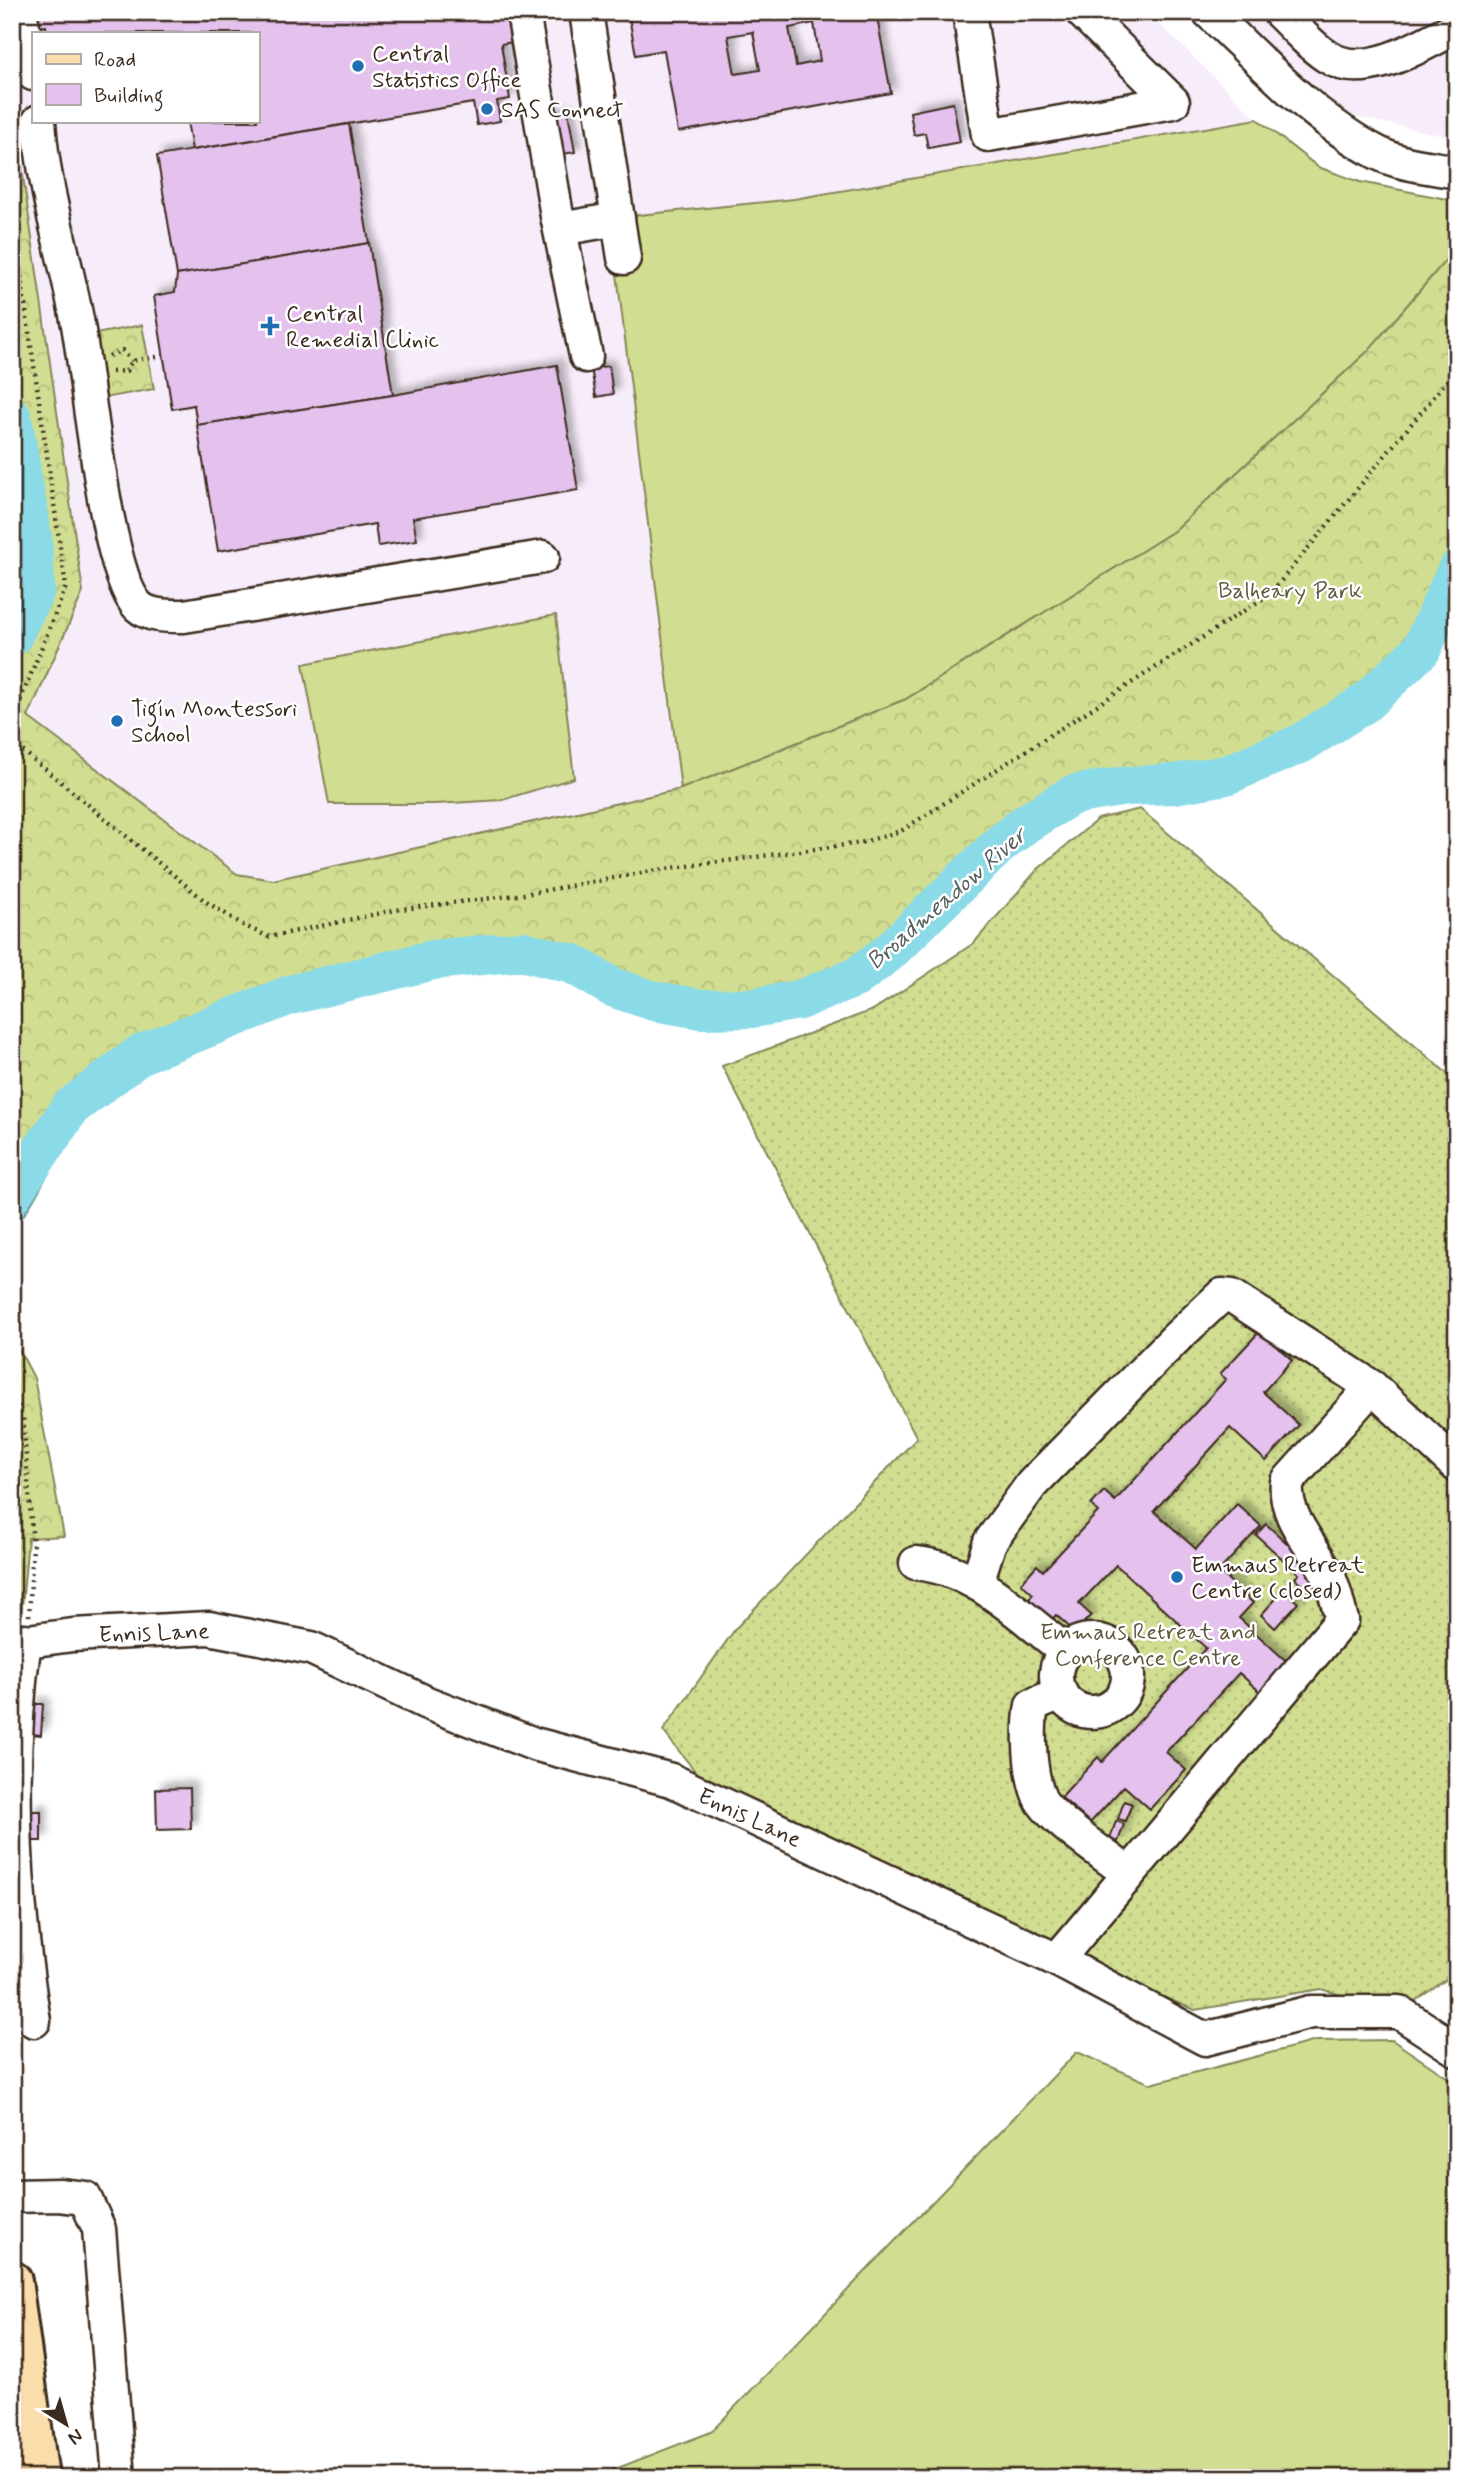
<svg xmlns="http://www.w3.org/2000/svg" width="1469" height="2490" font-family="Mynerve,sans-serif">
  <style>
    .built { fill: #f7edfa; fill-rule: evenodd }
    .grass { fill: #d1de91; stroke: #868458; stroke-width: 2 }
    .forest { fill: url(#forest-crowns); stroke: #868458; stroke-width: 2 }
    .garden { fill: url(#garden-dots); stroke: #868458; stroke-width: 2 }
    .water { fill: url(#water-waves); stroke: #6b9497; stroke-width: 2 }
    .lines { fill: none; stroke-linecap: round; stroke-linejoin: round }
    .river { stroke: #8bdae8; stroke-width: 40 }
    .building { fill: #e5c2ed; stroke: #3b2a1e; stroke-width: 2; fill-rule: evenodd; filter: url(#shadow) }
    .minor-casing { stroke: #3b2a1e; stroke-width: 37 }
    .major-casing { stroke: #3b2a1e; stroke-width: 44 }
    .path { stroke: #3b2a1e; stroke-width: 4.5; stroke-dasharray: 2 5; stroke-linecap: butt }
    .minor { stroke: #fff; stroke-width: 32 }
    .major { stroke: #f9deab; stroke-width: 38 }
    .poi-dot { fill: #1f6fb2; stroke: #fff; stroke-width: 2.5 }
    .labels { text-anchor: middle; stroke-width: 5; stroke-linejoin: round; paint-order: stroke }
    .poi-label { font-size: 23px; fill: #3b2a1e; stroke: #fff; text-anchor: start }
    .park-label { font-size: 23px; fill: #60573b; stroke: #fff }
    .street-label { font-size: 23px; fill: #3b2a1e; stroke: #fff }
    .water-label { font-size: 24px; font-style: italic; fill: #535f5b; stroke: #fff }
  </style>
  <defs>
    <pattern id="forest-crowns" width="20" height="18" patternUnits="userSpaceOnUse" patternTransform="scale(1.75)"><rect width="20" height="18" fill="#d1de91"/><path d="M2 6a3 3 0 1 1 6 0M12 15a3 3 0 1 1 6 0" fill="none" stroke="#b4bf7d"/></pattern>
    <pattern id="garden-dots" width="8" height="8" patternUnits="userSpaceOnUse" patternTransform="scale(1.75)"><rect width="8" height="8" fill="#d1de91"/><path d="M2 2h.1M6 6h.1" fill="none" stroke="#b4bf7d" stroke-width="1.8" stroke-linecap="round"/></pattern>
    <pattern id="water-waves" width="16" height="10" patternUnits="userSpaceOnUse" patternTransform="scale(1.75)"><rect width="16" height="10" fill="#8bdae8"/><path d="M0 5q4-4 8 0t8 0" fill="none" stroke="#79bbc7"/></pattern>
    <filter id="shadow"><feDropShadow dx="6" dy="-6" stdDeviation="3.5" flood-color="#0004"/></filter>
  </defs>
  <rect width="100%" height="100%" fill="#fff"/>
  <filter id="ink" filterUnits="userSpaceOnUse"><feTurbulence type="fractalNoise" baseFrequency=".0143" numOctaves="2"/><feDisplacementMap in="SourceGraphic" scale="14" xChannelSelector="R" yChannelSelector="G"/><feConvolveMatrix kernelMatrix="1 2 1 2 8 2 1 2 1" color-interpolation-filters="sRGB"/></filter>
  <g filter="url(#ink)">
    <g class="built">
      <path d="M12,12H1147L1257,119L794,199L610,218L681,789L273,880L237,874L27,717L83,592L12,100ZM33,33H257V121H33Z"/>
      <path d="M1234,12H1457V138L1335,113Z"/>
    </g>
    <g class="grass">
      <path d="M1257,119L1318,167L1360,182L1457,201V247L1368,351L1174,531L906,699L681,789L610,218L794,199Z"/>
      <path d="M556,615L574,778L502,800L435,804H329L303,664Z"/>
      <path d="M1392,2040L1457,2084V2478H592L711,2432L1077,2052L1151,2084L1316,2041Z"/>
    </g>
    <g class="forest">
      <path d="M12,100L83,592L28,717L237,874L273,880L681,789L906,699L1174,531L1368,351L1457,247V546L1402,651L1374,680L1304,729L1257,752L1174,776L1111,777L1070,789L1013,820L942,884L866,963L764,995L728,999L631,977L574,951L528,941L446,945L349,967L272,991L157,1036L106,1062L44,1116L12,1169Z"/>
      <path d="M142,325L154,389L92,400L80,337Z"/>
      <path d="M12,1336L34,1378L64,1536L28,1538L21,1618L12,1623Z"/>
    </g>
    <path class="garden" d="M1140,809L1457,1082V1972L1399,2012L1321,1989L1195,2010L1107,1974L707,1786L663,1731L736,1628L917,1438L722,1066L873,1010L974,943L1037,870L1098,819Z"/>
    <path class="water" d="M85,1080L98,1101C62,1131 45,1193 12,1230V1169L44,1116Z"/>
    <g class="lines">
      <g class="river">
        <path d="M12,417L32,537L35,590L12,637"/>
        <path d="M12,1194L71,1107L141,1054L290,995L433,960L522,951L573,964L612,987L654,1001L701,1009L752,1008L799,1000L855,978L888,953L998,846L1025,824L1072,795L1126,786L1174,784L1226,775L1300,744L1365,703L1421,650L1457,570"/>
      </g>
    </g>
    <g class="building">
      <path d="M26,12H498L500,21L509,19L513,42L501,44L510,99L497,101L500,121L477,125L473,103L192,150L187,121H257V33H47L46,26L29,29Z"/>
      <path d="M628,12H876L891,93L678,132L664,50L636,55ZM814,23L820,61L796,66L789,28ZM753,32L760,70L735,74L728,36Z"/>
      <path d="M953,103L960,142L928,148L925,133L914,135L910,112Z"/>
      <path d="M568,112L575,152L557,155L550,115Z"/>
      <path d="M349,124L369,243L177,275L157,156Z"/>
      <path d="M369,243L393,395L197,425L194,405L172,409L154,296L175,292L177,275Z"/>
      <path d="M557,365L578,490L413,518L417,540L378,546L375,524L218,551L197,425L393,395Z"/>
      <path d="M609,366L613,394L596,397L591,368Z"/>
      <path d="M1260,1331L1292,1360L1263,1392L1299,1425L1266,1461L1230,1428L1154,1511L1196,1549L1237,1504L1261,1526L1219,1571L1253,1603L1239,1618L1295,1669L1268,1699L1239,1673L1166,1752L1186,1770L1150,1809L1124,1786L1090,1823L1061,1797L1098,1757L1102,1762L1206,1648L1116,1565L1079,1604L1091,1615L1075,1632L1056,1615L1051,1621L1028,1600L1033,1594L1021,1583L1037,1565L1043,1571L1098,1512L1091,1505L1104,1491L1115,1501L1226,1379L1220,1374Z"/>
      <path d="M1266,1524L1323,1576L1309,1591L1295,1578L1299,1574L1256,1535Z"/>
      <path d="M1284,1590L1298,1603L1275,1628L1261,1615Z"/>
      <path d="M32,1704H43L41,1735L30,1734Z"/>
      <path d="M190,1788L191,1829L157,1830L156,1789Z"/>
      <path d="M1124,1801L1132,1804L1125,1821L1118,1819Z"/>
      <path d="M31,1811H41V1841H30Z"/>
      <path d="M1116,1821L1124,1824L1118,1842L1110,1839Z"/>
    </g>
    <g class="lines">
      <g class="minor-casing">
        <g id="minor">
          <path d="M20,12L33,74"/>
          <path d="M523,12L557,216L586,356"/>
          <path d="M586,12L624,258"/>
          <path d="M969,12L988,135L1173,102L1082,12"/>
          <path d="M1209,12C1261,61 1314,120 1378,153C1401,165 1431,167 1457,172"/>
          <path d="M1279,12C1295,27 1310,46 1328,57C1365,82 1423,44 1457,27"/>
          <path d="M39,121C43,190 66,258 78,325C88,378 106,574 138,606C150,617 169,616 184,616L543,557"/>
          <path d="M560,229L618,219"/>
          <path d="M916,1563C976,1569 1020,1616 1066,1651"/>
          <path d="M977,1582L990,1542L1032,1484L1174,1340L1222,1295L1232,1296L1372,1387L1457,1466"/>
          <path d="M25,1640C7,1766 14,1897 34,2021"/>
          <circle cx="1092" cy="1676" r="36"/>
          <path d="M12,1643L73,1635L209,1628L311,1648L427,1703L534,1744L671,1780L1057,1960L1205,2039L1311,2012H1399L1457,2050"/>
          <path d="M1061,1693L1032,1705C1028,1729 1029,1772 1039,1796C1046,1816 1108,1857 1128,1873"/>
          <path d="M1057,1960L1342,1620C1338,1606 1335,1590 1329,1577C1315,1547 1283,1518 1287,1482L1372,1387"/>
          <path d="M12,2196L59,2195L85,2198L99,2229L119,2478"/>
        </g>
      </g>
      <g class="major-casing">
        <path id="major" d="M12,2281L39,2478"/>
      </g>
      <g class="path">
        <path d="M12,214L66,587L12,721"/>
        <path d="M109,356L122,350L132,361"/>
        <path d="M112,372L126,371L132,361L163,356"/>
        <path d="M12,742L205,901L243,925L269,937L395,910L525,894L658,870L860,843L901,831L1270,594L1457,369"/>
        <path d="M12,1393L23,1417L33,1546L29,1617"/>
      </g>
      <use href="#minor" class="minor"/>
      <use href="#major" class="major"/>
    </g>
  </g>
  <g class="poi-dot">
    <circle cx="358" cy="66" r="7"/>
    <circle cx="487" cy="109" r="7"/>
    <path d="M266.5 315.5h7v7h7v7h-7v7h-7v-7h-7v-7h7z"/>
    <circle cx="117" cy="721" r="7"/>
    <circle cx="1177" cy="1577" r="7"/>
  </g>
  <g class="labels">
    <g class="poi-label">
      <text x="372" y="61">Central<tspan x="372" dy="26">Statistics Office</tspan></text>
      <text x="501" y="117">SAS Connect</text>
      <text x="286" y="321">Central<tspan x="286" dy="26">Remedial Clinic</tspan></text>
      <text x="131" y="716">Tigín Montessori<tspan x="131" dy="26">School</tspan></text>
      <text x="1191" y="1572">Emmaus Retreat<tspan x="1191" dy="26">Centre (closed)</tspan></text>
    </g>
    <g class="park-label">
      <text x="1290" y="598">Balheary Park</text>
      <text x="1148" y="1639">Emmaus Retreat and<tspan x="1148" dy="26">Conference Centre</tspan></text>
    </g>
    <g class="street-label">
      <text transform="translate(154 1632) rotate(-2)" y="8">Ennis Lane</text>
      <text transform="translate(750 1817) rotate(25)" y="8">Ennis Lane</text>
    </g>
    <g class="water-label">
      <text transform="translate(946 898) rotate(-41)" y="8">Broadmeadow River</text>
    </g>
  </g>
  <rect width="1469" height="2490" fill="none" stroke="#fff" stroke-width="42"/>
  <rect x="21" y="21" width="1427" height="2448" fill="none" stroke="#3b2a1e" stroke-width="2.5" filter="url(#ink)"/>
  <rect x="32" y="32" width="228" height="91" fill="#ffffff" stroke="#b1aaa5" stroke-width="2"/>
  <rect x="46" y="54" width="35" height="10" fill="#f9deab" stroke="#b1aaa5" stroke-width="2"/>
  <text x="94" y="66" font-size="21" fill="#3b2a1e">Road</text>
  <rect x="46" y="84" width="35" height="21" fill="#e5c2ed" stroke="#b1aaa5" stroke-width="2"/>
  <text x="94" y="102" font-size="21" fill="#3b2a1e">Building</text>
  <g transform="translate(66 2424) rotate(143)" stroke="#ffffff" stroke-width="5" paint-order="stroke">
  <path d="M0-5L12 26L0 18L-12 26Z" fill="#3b2a1e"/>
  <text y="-10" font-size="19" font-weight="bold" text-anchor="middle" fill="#3b2a1e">N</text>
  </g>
</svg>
